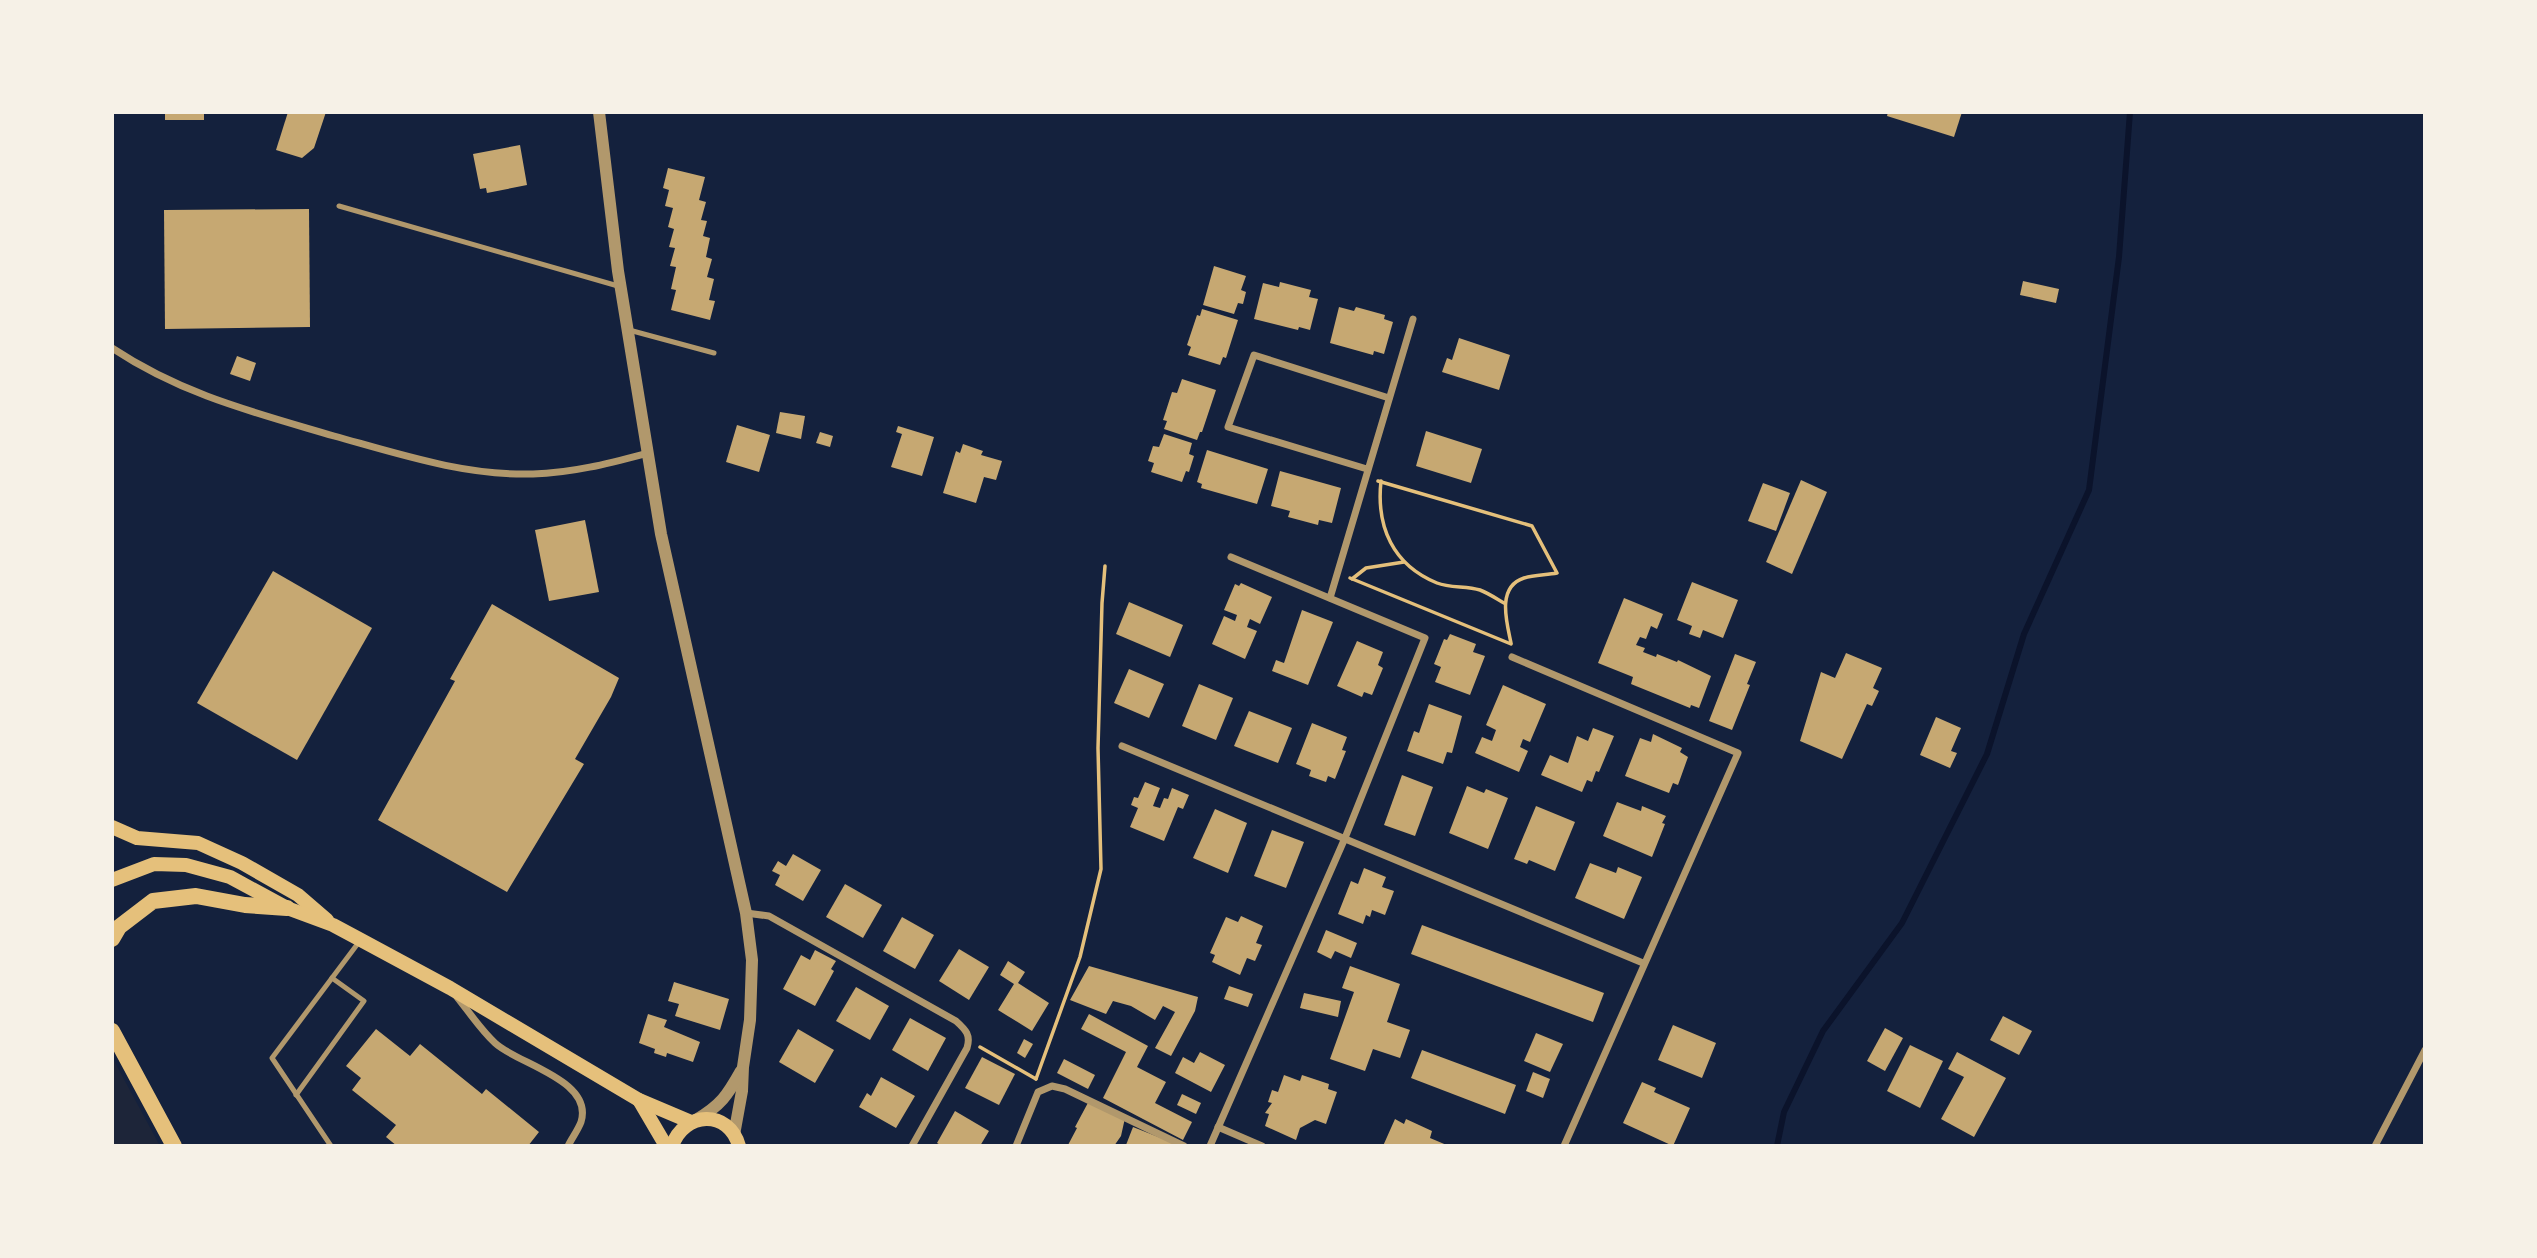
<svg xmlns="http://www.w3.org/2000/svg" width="2537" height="1258" font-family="Mulish,sans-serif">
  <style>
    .green { fill: #1d2539 }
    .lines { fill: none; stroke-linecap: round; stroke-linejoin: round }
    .stream { stroke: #0b132b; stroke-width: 6 }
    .building { fill: #c6a872 }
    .path { stroke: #e5c07b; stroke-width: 3.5 }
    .service { stroke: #b1986c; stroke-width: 5 }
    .minor { stroke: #b1986c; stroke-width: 7 }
    .tertiary { stroke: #b1986c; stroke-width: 12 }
    .secondary { stroke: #e5c07b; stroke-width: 14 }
    .primary { stroke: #e5c07b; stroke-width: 16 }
  </style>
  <rect width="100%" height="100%" fill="#14213d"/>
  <path class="green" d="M112,1057L160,1146H112Z"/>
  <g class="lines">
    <path class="stream" d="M1777,1146L1784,1112L1823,1031L1902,923L1987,754L2024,634L2089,490L2119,257L2130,112"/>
  </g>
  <g class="building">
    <rect x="165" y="112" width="39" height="8"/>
    <path d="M288,112H326L314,148L302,158L276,150Z"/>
    <path d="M1888,112H1962L1954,137L1887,116Z"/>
    <path d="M520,145L527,185L487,193L486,188L480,189L473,154Z"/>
    <path d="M668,168L705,177L699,200L706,202L701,220L707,221L703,236L710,238L706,257L712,259L707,277L714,279L709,300L715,301L710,320L671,310L676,290L671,289L676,267L670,266L675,248L669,247L674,229L668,227L673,208L665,206L669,190L663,188Z"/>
    <path d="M309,209L310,327L165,329L164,210Z"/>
    <path d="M1214,266L1246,276L1241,290L1246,292L1243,304L1238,303L1234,314L1203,305Z"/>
    <path d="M2023,281L2059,289L2056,303L2020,295Z"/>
    <path d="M1280,282L1311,290L1309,297L1318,299L1310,330L1299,327L1298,330L1254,319L1263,283L1279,287Z"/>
    <path d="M1339,307L1354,311L1356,307L1385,315L1384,319L1393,322L1384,354L1374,351L1373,355L1330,343Z"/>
    <path d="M1202,309L1238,320L1226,358L1223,357L1220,365L1188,355L1191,347L1187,345L1197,315L1200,316Z"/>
    <path d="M1459,338L1510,355L1499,390L1442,372L1447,358L1452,360Z"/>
    <path d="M237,356L256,363L250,381L230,374Z"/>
    <path d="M1182,379L1216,390L1202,432H1200L1197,440L1164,429L1167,421L1163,420L1172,392L1177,393Z"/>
    <path d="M780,412L805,416L801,439L776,433Z"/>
    <path d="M737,425L770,435L759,472L726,462Z"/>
    <path d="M898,426L934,437L922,476L891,467L902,434L896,432Z"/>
    <path d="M1426,431L1482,449L1471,483L1416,466Z"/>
    <path d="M820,432L833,436L830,447L816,443Z"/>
    <path d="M1164,434L1192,443L1189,454L1194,456L1189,472L1186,471L1182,482L1151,472L1154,463L1148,461L1153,446L1159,447Z"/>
    <path d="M963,444L983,451L981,455L1002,461L996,480L984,477L976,503L943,493L956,451L960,453Z"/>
    <path d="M1207,450L1268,469L1257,504L1201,488L1202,484L1197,482Z"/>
    <path d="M1280,471L1341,488L1332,523L1319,520L1318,525L1288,517L1290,511L1271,506Z"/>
    <path d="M1801,480L1827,492L1792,574L1766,562Z"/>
    <path d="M1763,483L1790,493L1776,531L1748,521Z"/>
    <path d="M585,520L599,592L549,601L535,530Z"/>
    <path d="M273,571L372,628L297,760L197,703Z"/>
    <path d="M1692,582L1738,600L1723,638L1703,630L1700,638L1689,634L1692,626L1677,620Z"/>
    <path d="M1241,583L1272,597L1260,624L1250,619L1247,627L1257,631L1245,659L1212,644L1224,616L1235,621L1237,615L1224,610L1235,584L1239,586Z"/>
    <path d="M1624,598L1663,614L1657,629L1651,626L1646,639L1640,637L1636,645L1645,648L1643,652L1656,657L1657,654L1677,662L1678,660L1711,676L1699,708L1691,705L1690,708L1631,684L1633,677L1598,663Z"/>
    <path d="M1129,602L1183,625L1170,657L1116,634Z"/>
    <path d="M492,604L619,678L611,697L575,759L584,764L507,892L378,820L455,681L450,679Z"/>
    <path d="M1302,610L1333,622L1308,685L1272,671L1276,660L1284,663Z"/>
    <path d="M1450,634L1476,644L1473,652L1485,656L1470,695L1435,682L1441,667L1434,664L1444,639L1447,640Z"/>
    <path d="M1357,641L1383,652L1378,665L1383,668L1372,695L1364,692L1362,697L1337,686Z"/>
    <path d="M1846,653L1882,668L1873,688L1879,691L1872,706L1867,704L1842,759L1800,741L1821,672L1835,678Z"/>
    <path d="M1735,654L1756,662L1747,684L1750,685L1732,730L1709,721Z"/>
    <path d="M1129,669L1164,684L1149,718L1114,703Z"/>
    <path d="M1199,684L1233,698L1216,740L1182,726Z"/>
    <path d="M1503,685L1546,704L1530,742L1523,739L1520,747L1528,751L1519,772L1475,753L1482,737L1492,741L1496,730L1486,725Z"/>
    <path d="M1429,704L1462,716L1452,753L1447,752L1443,764L1407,751L1414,731L1419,733Z"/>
    <path d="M1249,711L1292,728L1278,763L1234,746Z"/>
    <path d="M1936,717L1961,728L1951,751L1957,753L1950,768L1920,755Z"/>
    <path d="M1312,723L1347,737L1342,750L1346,751L1335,779L1328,776L1326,782L1309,776L1311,770L1296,764Z"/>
    <path d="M1593,728L1614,736L1599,772L1596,771L1592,782L1587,780L1582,792L1541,775L1550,755L1568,763L1577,736L1588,741Z"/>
    <path d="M1653,734L1682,748L1680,752L1688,757L1678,785L1673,783L1669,793L1625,776L1640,738L1651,742Z"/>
    <path d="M1402,775L1433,787L1415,836L1384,825Z"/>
    <path d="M1145,782L1160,788L1153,806L1160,808L1164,798L1168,799L1172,788L1189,795L1183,809L1178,807L1164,841L1130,827L1138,808L1131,805L1134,797L1138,798Z"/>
    <path d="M1467,786L1484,793L1486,789L1508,798L1488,849L1449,833Z"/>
    <path d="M1617,802L1641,811L1642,806L1666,816L1662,823L1665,824L1652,857L1603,836Z"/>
    <path d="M1536,806L1575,822L1555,871L1529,860L1527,864L1514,859Z"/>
    <path d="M1215,809L1247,823L1228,873L1193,858Z"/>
    <path d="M1272,830L1304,842L1286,888L1254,876Z"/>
    <path d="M793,854L821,870L803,901L775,885L780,875L772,871L778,861L786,866Z"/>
    <path d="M1590,863L1616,873L1618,867L1642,877L1624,919L1575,898Z"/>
    <path d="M1364,868L1386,877L1382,887L1394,891L1385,915L1372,910L1370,917L1366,915L1363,924L1338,914L1351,881L1358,884Z"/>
    <path d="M845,884L882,905L863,938L826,917Z"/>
    <path d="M1241,916L1263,926L1256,943L1262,945L1255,961L1247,958L1240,975L1212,962L1215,955L1210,953L1226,917L1238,922Z"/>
    <path d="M902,917L934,935L915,969L883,951Z"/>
    <path d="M1422,925L1604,993L1593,1022L1411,954Z"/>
    <path d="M1326,930L1357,943L1351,958L1335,951L1331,959L1317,952Z"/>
    <path d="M959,949L989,967L969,1000L939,981Z"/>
    <path d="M815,950L836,961L831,969L834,971L815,1006L783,989L801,955L810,960Z"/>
    <path d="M1008,961L1025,972L1018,983L1049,1003L1032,1031L998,1010L1014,984L1000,975Z"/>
    <path d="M1089,966L1198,997L1195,1011L1171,1056L1155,1048L1175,1012L1163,1006L1155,1020L1131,1006L1113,1001L1106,1014L1070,1000Z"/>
    <path d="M1350,966L1400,984L1387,1022L1410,1030L1400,1058L1373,1049L1365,1071L1330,1059L1354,992L1342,988Z"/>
    <path d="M674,982L729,999L720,1030L675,1016L679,1004L668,1001Z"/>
    <path d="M1229,986L1253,994L1248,1007L1224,999Z"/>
    <path d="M856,987L889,1006L870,1040L836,1021Z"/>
    <path d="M1304,993L1341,1001L1338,1017L1300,1008Z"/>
    <path d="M648,1014L667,1020L664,1027L700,1042L693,1062L667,1053L666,1057L654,1053L655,1049L639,1043Z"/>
    <path d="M1089,1014L1148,1046L1137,1067L1166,1082L1155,1103L1192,1122L1183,1140L1103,1098L1126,1052L1081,1029Z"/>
    <path d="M2003,1016L2032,1031L2019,1055L1990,1040Z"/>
    <path d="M910,1018L946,1038L928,1071L892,1050Z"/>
    <path d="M1673,1025L1716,1043L1702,1078L1658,1060Z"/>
    <path d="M1885,1028L1903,1038L1885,1071L1867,1061Z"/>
    <path d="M376,1029L410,1056L420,1044L482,1094L486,1089L539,1132L528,1146H397L386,1137L396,1125L352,1090L361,1078L346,1066Z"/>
    <path d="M798,1029L834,1050L815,1083L779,1062Z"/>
    <path d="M1536,1033L1563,1044L1550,1072L1524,1061Z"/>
    <path d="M1024,1039L1033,1044L1025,1058L1017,1053Z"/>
    <path d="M1910,1045L1943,1061L1920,1108L1887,1091Z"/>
    <path d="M1422,1050L1516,1085L1505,1114L1411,1078Z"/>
    <path d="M1200,1052L1225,1065L1211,1092L1175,1073L1183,1057L1194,1063Z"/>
    <path d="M1957,1052L2006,1078L1974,1137L1941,1119L1964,1077L1948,1069Z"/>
    <path d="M982,1057L1015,1074L999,1105L965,1088Z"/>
    <path d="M1064,1059L1095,1075L1088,1089L1057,1073Z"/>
    <path d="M1533,1072L1550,1079L1543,1098L1526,1091Z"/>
    <path d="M1284,1075L1300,1081L1302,1075L1329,1084L1328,1089L1337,1092L1326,1124L1315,1120L1300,1128L1296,1140L1265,1126L1269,1114L1265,1113L1272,1103L1268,1102L1272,1090L1278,1092Z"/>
    <path d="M881,1077L915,1096L896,1128L859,1107L867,1093L871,1096Z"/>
    <path d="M1642,1082L1656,1088L1654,1092L1690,1108L1673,1146L1623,1123Z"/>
    <path d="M1182,1094L1201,1103L1196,1114L1177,1105Z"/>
    <path d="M1090,1099L1125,1118L1121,1136L1114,1146L1068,1145L1077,1128L1075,1127Z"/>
    <path d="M955,1111L989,1131L980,1146H942L937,1143Z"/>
    <path d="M1395,1119L1404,1124L1406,1119L1432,1131L1430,1138L1449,1146H1383Z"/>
    <path d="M1133,1127L1181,1146L1126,1145Z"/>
  </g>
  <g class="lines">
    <g class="path">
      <path d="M1378,481L1532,526L1557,573C1547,575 1534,575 1524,578C1496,587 1507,623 1511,643"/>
      <path d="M1381,481C1376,527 1393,565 1437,583C1450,588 1466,586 1480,590C1488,593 1497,599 1504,603"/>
      <path d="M1350,578L1511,644"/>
      <path d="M1352,579L1366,568L1404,562"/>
      <path d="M980,1047L1036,1079"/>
      <path d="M1036,1079L1080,957L1101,869L1098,748L1102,603L1105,566"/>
    </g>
    <g class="service">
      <path d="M339,206L618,286"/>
      <path d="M629,330L714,353"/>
      <path d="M296,1095L364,1001L332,978"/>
      <path d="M331,1146L272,1058L359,942"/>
    </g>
    <g class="minor">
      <path d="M112,348C183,395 253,412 334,436C399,454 465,476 533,474C573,473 610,463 648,453"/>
      <path d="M1367,469L1228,427L1254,355L1389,398"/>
      <path d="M1330,598L1413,319"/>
      <path d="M1512,657L1738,753L1564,1146"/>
      <path d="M1122,746L1643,963"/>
      <path d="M746,913L769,916L956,1021C966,1030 971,1035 967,1048L912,1146"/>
      <path d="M457,997C469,1012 481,1030 495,1043C517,1064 594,1080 581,1122C578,1130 572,1138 568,1146"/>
      <path d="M1218,1127L1262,1146"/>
      <path d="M1016,1146L1038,1092L1052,1086L1065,1089L1184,1146"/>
      <path d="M1210,1146L1345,838L1425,638L1231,557"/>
      <path d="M2375,1146L2425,1050"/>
    </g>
    <g class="tertiary">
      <path d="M599,112L618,271L661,534L746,913L752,960L750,1020L743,1067L742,1091L734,1135"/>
      <path d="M696,1120C721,1105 727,1096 741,1071"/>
    </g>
    <g class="secondary">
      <path d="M112,827L137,838L198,843L242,863L298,895L327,920"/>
      <path d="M112,880L154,864L186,865L230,877L287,908L333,925L361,940L450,988L639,1100L691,1122"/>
      <path d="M639,1100L666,1146"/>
      <path d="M672,1146C684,1111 729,1109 739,1146"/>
    </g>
    <g class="primary">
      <path d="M112,939L119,927L153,901L196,896L245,905L287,908"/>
      <path d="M112,1031L174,1146"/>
    </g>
  </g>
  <rect width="2537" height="1258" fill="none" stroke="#f6f1e7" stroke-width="228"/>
</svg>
